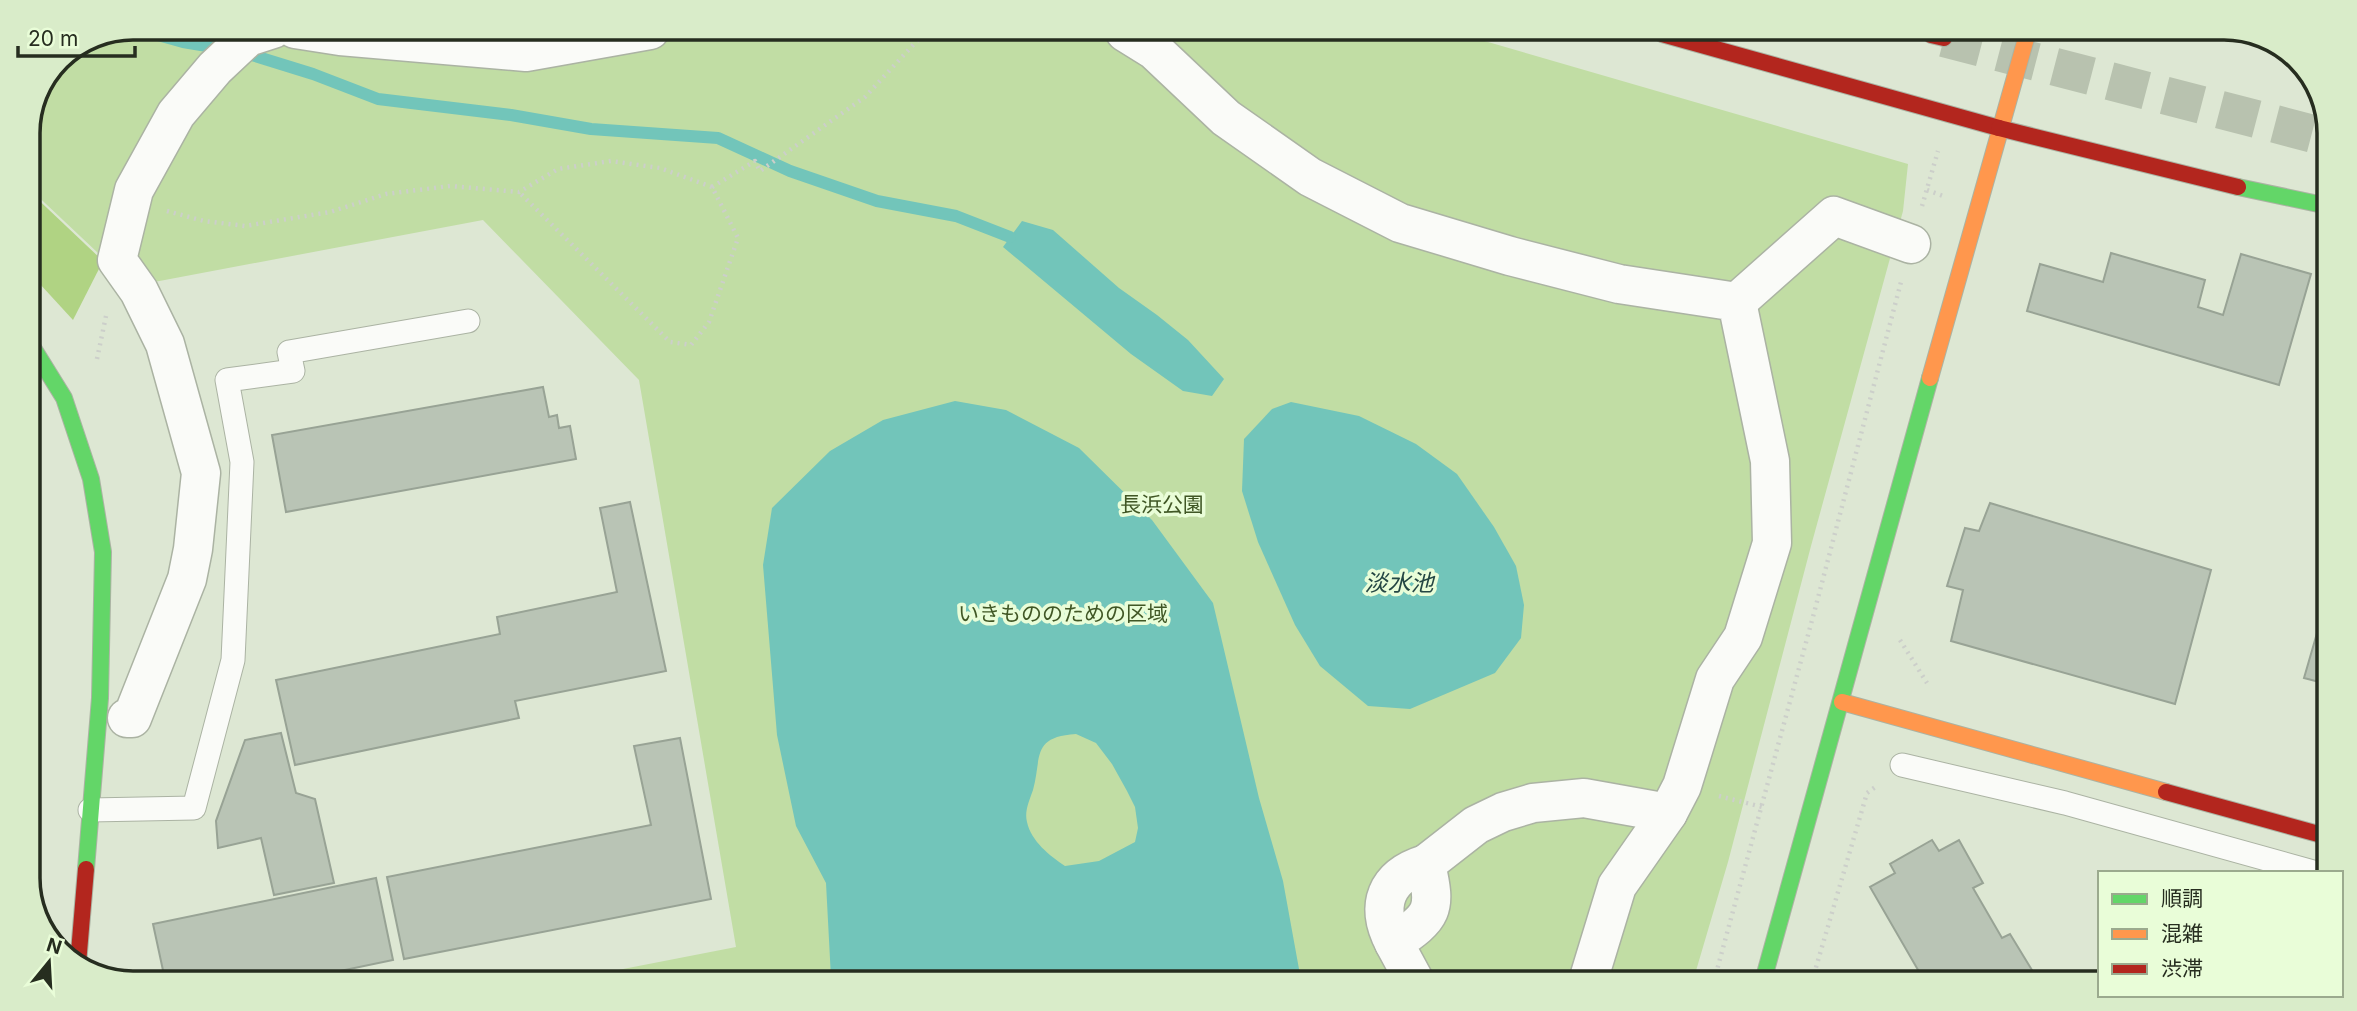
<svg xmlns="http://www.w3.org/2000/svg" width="2357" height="1011" font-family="Inter,'Noto Sans JP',sans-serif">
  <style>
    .green { fill: #c1dda4 }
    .forest { fill: #b0d383 }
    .water { fill: #72c5ba; fill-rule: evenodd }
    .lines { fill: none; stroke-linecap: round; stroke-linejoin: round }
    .stream { stroke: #72c5ba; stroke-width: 12 }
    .building { fill: #b9c4b5; stroke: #98a395; stroke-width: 2 }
    .highway-tunnel { stroke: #b8c2af; stroke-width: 38; stroke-dasharray: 38 19; stroke-linecap: butt }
    .lane-casing { stroke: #abb3a3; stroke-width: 25 }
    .street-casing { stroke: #abb3a3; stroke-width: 41 }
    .fast-casing { stroke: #abb3a3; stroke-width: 18 }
    .slow-casing { stroke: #abb3a3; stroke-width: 18 }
    .jam-casing { stroke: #abb3a3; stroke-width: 18 }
    .path { stroke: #cccfca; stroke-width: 4.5; stroke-dasharray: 2 5; stroke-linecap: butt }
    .lane { stroke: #fafbf8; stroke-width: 23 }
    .street { stroke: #fafbf8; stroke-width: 38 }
    .fast { stroke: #63d668; stroke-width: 16 }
    .slow { stroke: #ff974d; stroke-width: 16 }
    .jam { stroke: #b3261e; stroke-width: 16 }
    .labels { text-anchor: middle; stroke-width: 7; stroke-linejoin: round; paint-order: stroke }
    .park-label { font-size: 21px; fill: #405725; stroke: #e9fdd8 }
    .water-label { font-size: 23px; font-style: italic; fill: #244643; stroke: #e9fdd8 }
    .rim { fill: none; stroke: #262d1f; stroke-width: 3.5 }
  </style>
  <rect width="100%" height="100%" fill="#dde7d3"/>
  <path class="green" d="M133,28L1457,33L1908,164L1903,211L1811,546L1728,862L1693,981L582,977L736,947L639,380L483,220L133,286L28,187V127L59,59Z"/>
  <path class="forest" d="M28,190L103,261L73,320L28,271Z"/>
  <g class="water">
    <path d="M1022,221L1053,230L1119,288L1157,315L1188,340L1224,379L1212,396L1183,391L1131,354L1003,247Z"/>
    <path d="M955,401L1006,410L1079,448L1152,520L1213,603L1259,798L1283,881L1301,980L831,978L826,883L796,826L777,735L763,565L772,508L830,451L883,420ZM1076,734L1096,743L1112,764L1127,791L1135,807L1138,828L1135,842L1099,861L1065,866C1050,856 1031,841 1027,822C1024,811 1030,799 1033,790C1042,757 1031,737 1076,734Z"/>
    <path d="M1291,402L1359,416L1416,444L1457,474L1494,527L1516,566L1524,605L1521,638L1495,673L1410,709L1368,706L1320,666L1295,625L1258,542L1242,491L1244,439L1272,409Z"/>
  </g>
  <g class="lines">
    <g class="stream">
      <path d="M133,28L183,42L225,49"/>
      <path d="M242,52L313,74L378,99L511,115L591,129L718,138L790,171L877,201L956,216L1010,237"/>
    </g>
  </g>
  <g class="building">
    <path d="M2111,253L2205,280L2198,307L2223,315L2241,254L2311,274L2279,385L2027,311L2040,264L2103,282Z"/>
    <path d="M543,387L549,417L557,415L559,428L570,426L576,459L286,512L272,435Z"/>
    <path d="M630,502L666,671L515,701L519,718L295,765L276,680L500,634L497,617L617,592L600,508Z"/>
    <path d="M1990,503L2211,570L2175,704L1951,641L1963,590L1947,586L1965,528L1979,531Z"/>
    <path d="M2324,609L2323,683L2304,678Z"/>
    <path d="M281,733L296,793L315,799L334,883L274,895L261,838L218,848L216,821L245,740Z"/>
    <path d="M680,738L711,899L404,959L387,877L651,825L634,746Z"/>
    <path d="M1932,840L1939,851L1959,840L1983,883L1973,888L2002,938L2010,934L2038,980L2034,982H1925L1870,887L1895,873L1890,864Z"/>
    <path d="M376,878L393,960L316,976L164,975L153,924Z"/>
  </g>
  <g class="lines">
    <path class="highway-tunnel" d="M1944,38L2329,138"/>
    <g class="lane-casing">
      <g id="lane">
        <path d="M1902,765L2065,803L2317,873"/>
        <path d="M90,810L194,808L233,660L242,462L227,380L293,371L289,352L468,321"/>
      </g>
    </g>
    <g class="street-casing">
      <g id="street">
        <path d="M295,29L340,36L526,52L650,30"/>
        <path d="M1125,32L1154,50L1226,118L1310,177L1400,223L1510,256L1619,284L1737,302L1770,461L1772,543L1743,637L1715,679L1682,786L1668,813L1617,886L1588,981"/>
        <path d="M1737,302L1834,216L1911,244"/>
        <path d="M127,718H132L187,579L193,549L201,473L165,344L139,291L117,260L134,190L176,114L215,68L248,37L273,29"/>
        <path d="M1394,943C1374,905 1386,876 1426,864"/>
        <path d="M1414,980L1394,943C1433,916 1437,911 1426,864L1476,825L1503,812L1533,803L1584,798L1668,813"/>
      </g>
    </g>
    <g class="fast-casing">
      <g id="fast">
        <path d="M2238,187L2328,206"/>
        <path d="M28,340L64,398L91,479L103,552L100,698L86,869"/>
        <path d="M1763,981L1930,378"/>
      </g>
    </g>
    <g class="slow-casing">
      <g id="slow">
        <path d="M1930,378L2027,35"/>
        <path d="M1842,702L2166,792"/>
      </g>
    </g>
    <g class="jam-casing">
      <g id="jam">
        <path d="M1662,34L1999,128"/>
        <path d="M1931,35L1944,38"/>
        <path d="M1999,128L2238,187"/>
        <path d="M2166,792L2322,835"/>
        <path d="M78,964L86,869"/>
      </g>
    </g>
    <g class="path">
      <path d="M712,187L755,161L760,171L865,97L926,31"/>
      <path d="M1927,190L1943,196"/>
      <path d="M1922,206L1938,151"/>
      <path d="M167,211L204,221L245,226L330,212L386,194L450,186L519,192L558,169L611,161L660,168L712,187L738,238L709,322L691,345L670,342L519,192"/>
      <path d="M97,359L106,316"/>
      <path d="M1900,640L1927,683"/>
      <path d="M1719,796L1762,807"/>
      <path d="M1714,981L1814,613L1901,282"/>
      <path d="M1812,981L1867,793L1878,785"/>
    </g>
    <use href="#lane" class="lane"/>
    <use href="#street" class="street"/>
    <use href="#fast" class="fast"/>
    <use href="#slow" class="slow"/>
    <use href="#jam" class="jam"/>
  </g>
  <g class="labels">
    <g class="park-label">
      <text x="1162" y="512">長浜公園</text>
      <text x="1063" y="621">いきもののための区域</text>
    </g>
    <g class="water-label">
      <text x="1399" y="591">淡水池</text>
    </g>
  </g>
  <path d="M0 0H2357V1011H0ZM133 40H2224A93 93 0 0 1 2317 133V878A93 93 0 0 1 2224 971H133A93 93 0 0 1 40 878V133A93 93 0 0 1 133 40Z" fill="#d9ecc9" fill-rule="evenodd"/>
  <path class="rim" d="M133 40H2224A93 93 0 0 1 2317 133V878A93 93 0 0 1 2224 971H133A93 93 0 0 1 40 878V133A93 93 0 0 1 133 40Z"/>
  <rect x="2098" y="871" width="245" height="126" fill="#e9fdd8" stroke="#9baa8e" stroke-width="2"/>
  <rect x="2112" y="894" width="35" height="10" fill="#63d668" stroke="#9baa8e" stroke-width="2"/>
  <text x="2161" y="906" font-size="21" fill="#262d1f">順調</text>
  <rect x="2112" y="929" width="35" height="10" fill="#ff974d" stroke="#9baa8e" stroke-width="2"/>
  <text x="2161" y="941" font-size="21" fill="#262d1f">混雑</text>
  <rect x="2112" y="964" width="35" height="10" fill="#b3261e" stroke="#9baa8e" stroke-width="2"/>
  <text x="2161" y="976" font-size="21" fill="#262d1f">渋滞</text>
  <g transform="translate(49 962) rotate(18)" stroke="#e9fdd8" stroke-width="5" paint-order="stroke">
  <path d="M0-5L12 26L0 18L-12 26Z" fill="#262d1f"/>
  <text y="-10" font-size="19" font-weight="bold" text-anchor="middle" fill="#262d1f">N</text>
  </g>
  <path d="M18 46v10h117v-10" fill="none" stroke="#262d1f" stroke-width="3.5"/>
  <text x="28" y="46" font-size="21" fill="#262d1f" stroke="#e9fdd8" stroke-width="5" paint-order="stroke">20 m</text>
</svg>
